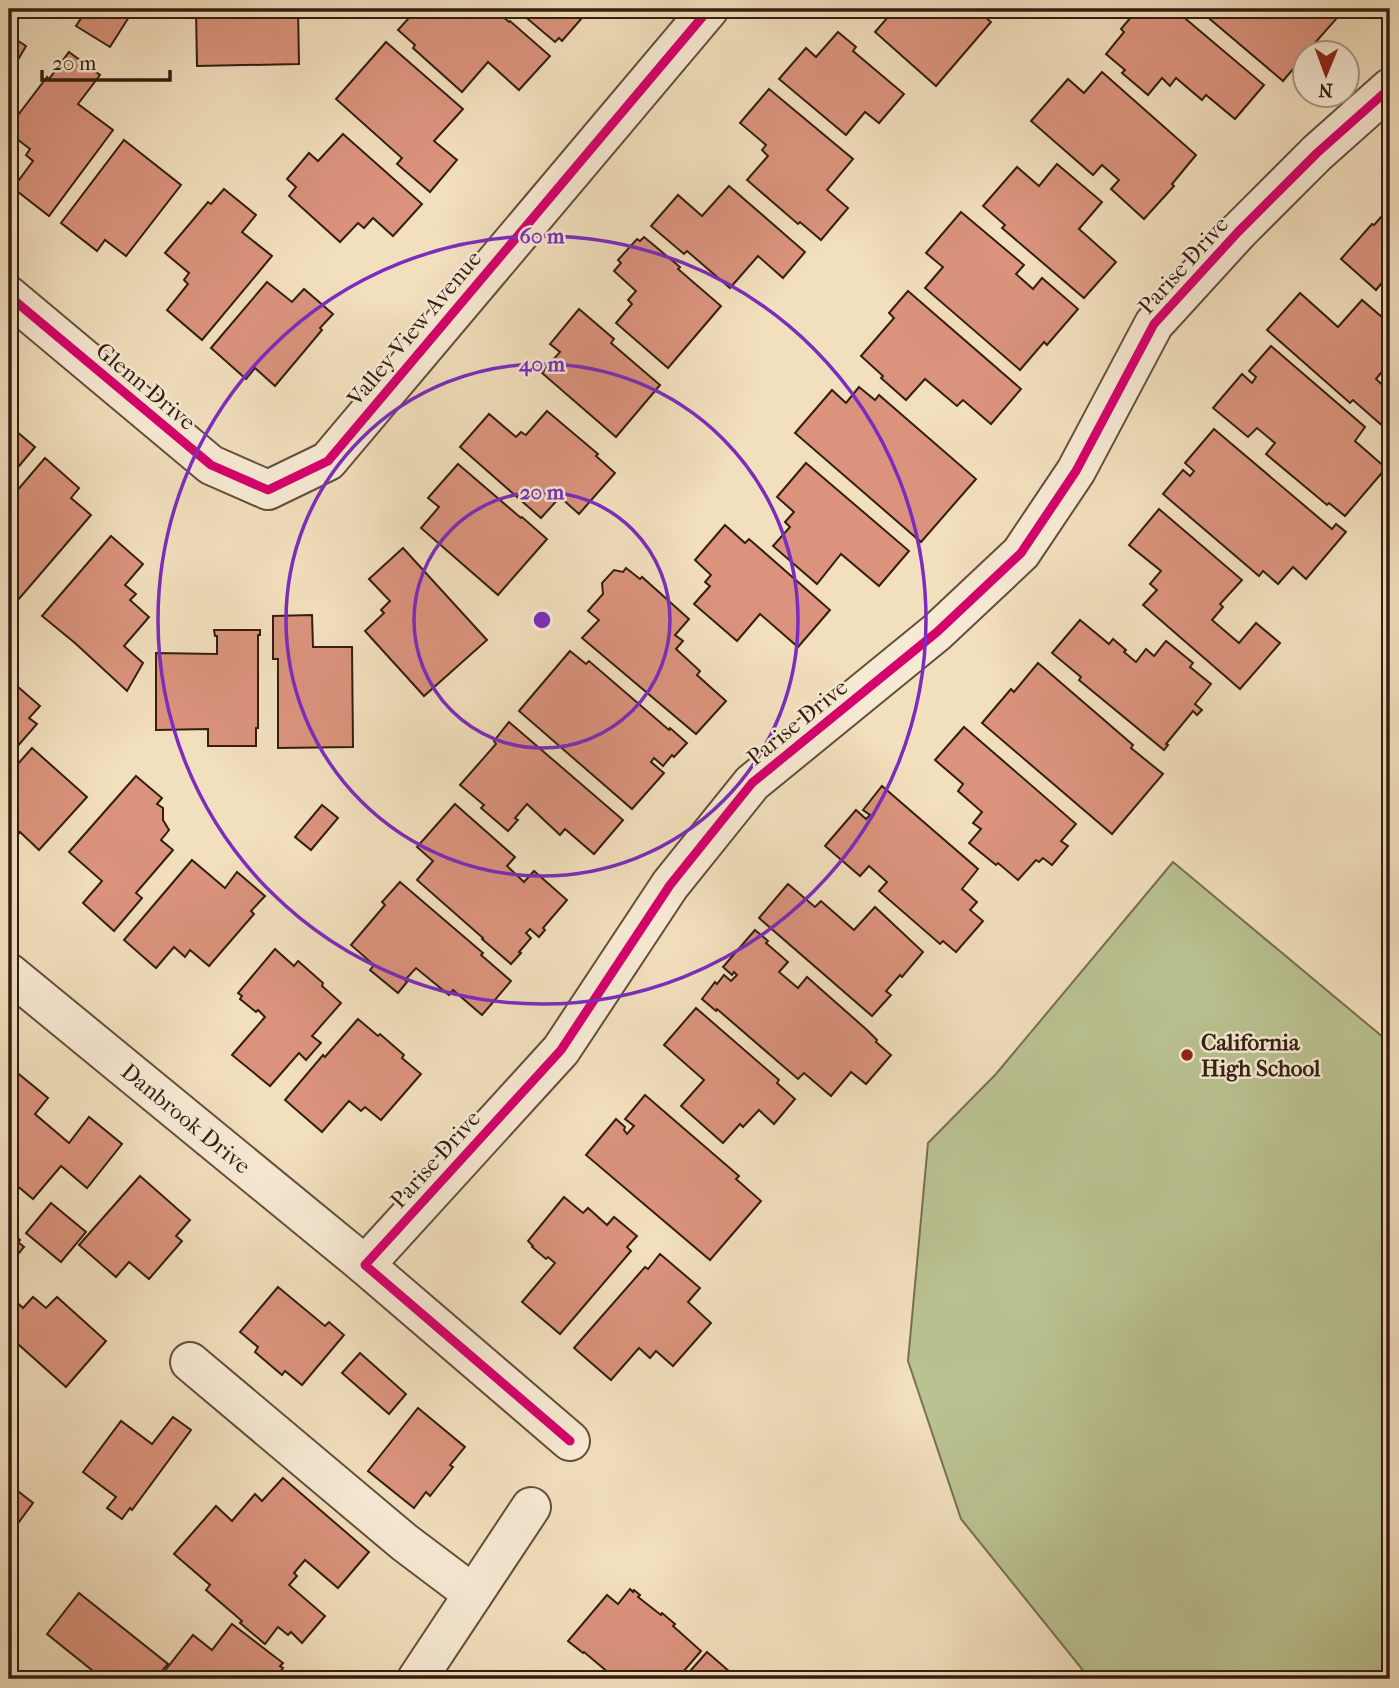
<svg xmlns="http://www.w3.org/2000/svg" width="1399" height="1688" font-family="'IM FELL French Canon',serif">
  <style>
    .green { fill: #bac291; stroke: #767050; stroke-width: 2 }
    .building { fill: #db937d; stroke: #331e10; stroke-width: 2 }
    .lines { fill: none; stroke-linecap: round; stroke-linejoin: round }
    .minor-casing { stroke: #634e3b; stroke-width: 42 }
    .minor { stroke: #f7ead4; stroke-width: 38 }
    .cycleway-casing { stroke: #f7ead4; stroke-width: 13 }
    .cycleway { stroke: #d6006c; stroke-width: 9 }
    .ring { fill: none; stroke: #7b2cbf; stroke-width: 3.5 }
    .poi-dot { fill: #8f2418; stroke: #f7ead4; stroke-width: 2.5 }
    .labels { text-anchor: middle; stroke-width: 5; stroke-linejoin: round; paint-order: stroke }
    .street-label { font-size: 23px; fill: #331e10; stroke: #f7ead4 }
    .poi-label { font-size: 23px; font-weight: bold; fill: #331e10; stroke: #f7ead4; text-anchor: start }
    .centre { fill: #7b2cbf; stroke: #f7ead4; stroke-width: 3.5 }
    .ring-label { font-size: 21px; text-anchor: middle; font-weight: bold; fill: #7b2cbf; stroke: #f7ead4; stroke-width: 5; stroke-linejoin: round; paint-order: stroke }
  </style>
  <rect width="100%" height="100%" fill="#f2dfbd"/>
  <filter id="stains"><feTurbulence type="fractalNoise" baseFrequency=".00286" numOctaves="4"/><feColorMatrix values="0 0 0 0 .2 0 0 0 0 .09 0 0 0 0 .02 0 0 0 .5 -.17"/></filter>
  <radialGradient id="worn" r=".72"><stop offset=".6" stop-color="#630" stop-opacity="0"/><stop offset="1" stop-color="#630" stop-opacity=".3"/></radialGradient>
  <path class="green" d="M1173,862L1390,1043V1667L1381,1679H1090L961,1519L908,1361L928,1143L996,1074Z"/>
  <g class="building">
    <path d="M87,9H134L110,47L76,26Z"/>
    <path d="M196,9H298L299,64L197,66Z"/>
    <path d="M417,9H494L509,22L510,21L550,56L519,90L488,62L462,92L413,48L415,45L398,30Z"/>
    <path d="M516,9H586L588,11L562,41L559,38L555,42Z"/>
    <path d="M895,9H976L991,22L936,86L875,32Z"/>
    <path d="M1135,9H1174L1264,85L1235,119L1206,95L1202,100L1176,78L1170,86L1162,78L1148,95L1122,73L1125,70L1106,54L1124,32L1121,29L1137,10Z"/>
    <path d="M1198,9H1325L1337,18L1307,52H1304V56L1283,81Z"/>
    <path d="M838,32L856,47L853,51L904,94L879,123L865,112L846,135L779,79L806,48L816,57Z"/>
    <path d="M9,35L26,46L9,75Z"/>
    <path d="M386,42L463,109L434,141L457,160L430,192L397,164L402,158L336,99Z"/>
    <path d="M69,52L100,75L78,104L113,130L49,216L13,188L33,161L26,155L30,149L9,133V127L47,77L49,79Z"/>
    <path d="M1102,72L1196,155L1172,184L1174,186L1144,219L1111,189L1119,180L1102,165L1093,175L1031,121L1068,79L1084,93Z"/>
    <path d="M769,89L853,159L827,190L848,208L821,240L800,222L798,224L747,180L768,156L762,150L766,145L740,123Z"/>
    <path d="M343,134L422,204L393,236L373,218L364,228L358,223L340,242L289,196L296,187L287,179L309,153L318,161Z"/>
    <path d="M124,140L181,185L126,256L105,240L97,251L61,223Z"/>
    <path d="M1057,164L1102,202L1079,229L1116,262L1084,298L1002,228L1005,225L983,206L1017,167L1039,186Z"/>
    <path d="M729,186L805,252L783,278L758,256L730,288L687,251L684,254L651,226L678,195L702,216Z"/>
    <path d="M224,189L256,215L242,232L272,256L202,340L167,310L188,284L184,280L189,273L165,253L208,202L211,204Z"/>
    <path d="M1390,207V284L1385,279L1376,290L1341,259L1372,224L1374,225Z"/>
    <path d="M961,212L1024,265L1016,274L1033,289L1042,278L1078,309L1047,345L1044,342L1020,370L925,288L943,267L926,253Z"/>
    <path d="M644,237L680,267L678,269L721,306L668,368L616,323L632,304L628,300L636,291L614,271L621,263L618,260L637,239L640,241Z"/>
    <path d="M267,282L292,302L304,289L333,314L320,328L322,330L275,386L255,368L246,379L211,348Z"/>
    <path d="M908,291L1021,389L991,424L963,400L957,406L925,379L906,400L881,378L883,376L861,356L894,318L889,313Z"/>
    <path d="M1300,293L1338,327L1362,300L1390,324V352L1389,354L1390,356V362L1376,379L1390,392V422L1385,428L1353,400L1350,403L1267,330Z"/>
    <path d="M579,309L614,339L611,343L660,385L616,437L542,373L560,352L550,344Z"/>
    <path d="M1271,346L1365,427L1355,441L1386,468L1345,516L1329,503L1327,505L1266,454L1275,443L1257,428L1248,437L1213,408L1242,374L1252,383L1256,377L1249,371Z"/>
    <path d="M859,387L875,400L879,395L976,479L921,542L795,433L832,390L846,403Z"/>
    <path d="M547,411L598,454L596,456L615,473L579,514L560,497L541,518L460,447L489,414L516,437L521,432L526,435Z"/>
    <path d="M9,425L35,447L9,478Z"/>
    <path d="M1214,429L1332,529L1336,524L1346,532L1306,579L1293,567L1278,584L1263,571L1259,576L1163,494L1183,470L1190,476L1194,471L1185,463Z"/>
    <path d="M45,458L79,488L71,498L91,515L18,600L9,592V500Z"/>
    <path d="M806,463L909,551L879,586L841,554L817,584L773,546L790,527L785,522L794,512L777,497Z"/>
    <path d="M458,464L521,518L522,517L547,539L498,595L421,528L439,507L428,498Z"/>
    <path d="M1159,509L1242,580L1220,604L1223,607L1212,620L1239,643L1256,623L1280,643L1240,689L1143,605L1157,590L1150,584L1161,571L1129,545Z"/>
    <path d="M725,525L745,543L749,539L830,610L798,647L760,614L737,641L694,604L710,586L705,582L711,575L695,560Z"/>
    <path d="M111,536L143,564L125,585L136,594L130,600L149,617L124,646L143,663L127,691L75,643L42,616Z"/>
    <path d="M403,548L487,640L424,696L365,631L384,613L381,610L390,601L369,579Z"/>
    <path d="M626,568L640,579L642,577L689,619L675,635L683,641L676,649L700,671L697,675L726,701L696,734L582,638L599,620L588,611L603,594L602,583L614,570L623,572Z"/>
    <path d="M312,615L313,647H352L353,747L278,748V659H273V616Z"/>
    <path d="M1080,620L1109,644L1113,639L1126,650L1124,652L1136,662L1146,649L1154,656L1166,641L1193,663L1190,667L1211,684L1195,704L1202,710L1197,715L1193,711L1166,744L1168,745L1164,750L1079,680L1081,677L1052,653Z"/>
    <path d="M214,630H260V635H258V728H256V746H208V729L156,730V653L217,654V636H215Z"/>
    <path d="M570,651L586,664L589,661L669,730L670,728L687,743L674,757L672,755L663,766L654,758L651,762L664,773L632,809L519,711Z"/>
    <path d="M1038,663L1133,745L1131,748L1163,774L1112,834L982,723L1011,689L1014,692Z"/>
    <path d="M9,679L40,706L29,718L37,724L9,756Z"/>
    <path d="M509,722L623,820L594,854L565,829L560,835L527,804L515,818L518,820L508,831L481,808L484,805L460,785L496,744L494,741Z"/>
    <path d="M964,727L1076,824L1061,841L1068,846L1052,865L1043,858L1039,862L1036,860L1018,880L998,863L996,865L969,843L981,829L973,823L982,812L958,791L963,784L935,760Z"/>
    <path d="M32,748L87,797L39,850L20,832L10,844L9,842V774Z"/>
    <path d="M136,776L162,798L157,804L163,808V820L169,830L161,840L173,850L136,893L142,898L114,931L83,903L102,881L69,852Z"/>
    <path d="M882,786L978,869L962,889L977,902L970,910L983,921L956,952L943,941L940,944L879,891L887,882L869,866L860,876L825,846L856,810L866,819L870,815L863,810Z"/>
    <path d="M455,804L515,857L507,866L524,882L534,871L567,900L543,928L545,930L539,937L530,929L526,933L531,938L519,952L521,953L511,964L482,939L483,938L417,880L433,861L417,847Z"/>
    <path d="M322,805L338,818L311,850L295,837Z"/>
    <path d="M192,860L225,888L237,872L265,896L251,911L254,914L209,966L190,950L185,957L174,947L156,968L124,940Z"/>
    <path d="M400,882L483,953L481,955L511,981L482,1015L453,990L449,995L416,968L405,980L407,982L398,993L370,970L374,965L351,945L385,905L382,902Z"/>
    <path d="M788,884L815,907L821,901L854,930L875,907L923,952L902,977L900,975L886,991L891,995L872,1016L759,918Z"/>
    <path d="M755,930L768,941L766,943L788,962L779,972L798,988L807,977L867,1030L877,1040L876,1042L891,1055L866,1084L851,1072L831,1096L804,1073L798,1079L717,1009L716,1011L702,999L715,982L717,984L724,975L731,981L737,975L734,972L732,975L723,967Z"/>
    <path d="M275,949L294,966L298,961L323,983L322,986L341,1003L312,1036L321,1043L306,1060L299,1053L270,1086L232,1055L265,1017L258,1010L256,1012L240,999L242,996L238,993Z"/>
    <path d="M696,1008L779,1080L777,1083L795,1099L774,1124L759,1110L743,1127L740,1124L723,1143L681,1106L704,1080L664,1045Z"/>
    <path d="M358,1019L378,1036L380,1034L404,1055L402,1058L421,1074L381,1120L365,1107L361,1111L349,1101L322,1132L285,1100L323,1055L325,1057Z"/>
    <path d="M9,1066L48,1098L35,1114L69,1143L89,1117L122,1144L87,1188L61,1166L33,1199L9,1179Z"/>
    <path d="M645,1095L739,1176L736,1179L761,1201L710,1260L586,1155L616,1119L625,1127L624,1130L627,1134L634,1126L625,1119Z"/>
    <path d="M140,1176L190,1220L176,1236L182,1241L149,1279L129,1262L116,1277L79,1245Z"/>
    <path d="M564,1197L583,1213L588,1208L607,1225L614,1217L637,1236L627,1247L631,1251L560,1334L522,1302L555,1263L548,1257L546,1259L532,1247L533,1246L528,1241Z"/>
    <path d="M51,1203L86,1232L61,1262L26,1233Z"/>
    <path d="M9,1230L20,1240L18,1242L24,1247L9,1265Z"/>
    <path d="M660,1254L700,1288L688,1302L711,1323L673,1366L656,1351L650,1358L639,1348L611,1380L574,1348L645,1267L648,1269Z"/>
    <path d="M278,1287L325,1326L329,1322L344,1335L302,1385L285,1371L282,1375L255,1352L258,1347L240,1332Z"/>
    <path d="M9,1295L23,1308L33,1297L46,1308L57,1297L106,1341L66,1387L9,1336Z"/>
    <path d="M360,1353L406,1394L389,1414L342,1373Z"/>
    <path d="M418,1408L465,1447L450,1465L453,1467L430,1496L426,1492L414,1508L368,1471Z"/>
    <path d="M173,1417L191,1430L132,1510L130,1508L122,1519L107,1508L116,1497L83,1472L121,1421L152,1444Z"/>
    <path d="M283,1478L369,1552L338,1588L305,1560L294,1573L297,1576L289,1585L325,1616L302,1643L291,1632L288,1635L278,1627L265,1644L240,1623L242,1621L206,1590L210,1585L174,1554L216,1506L232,1521L255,1494L262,1501Z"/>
    <path d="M9,1484L33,1503L16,1526L9,1521Z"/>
    <path d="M630,1589L633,1592L634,1590L640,1595L638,1597L661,1615L662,1613L675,1624L673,1626L701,1651L677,1679H616L584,1652L583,1653L568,1641L607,1595L618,1604Z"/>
    <path d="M79,1593L168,1664L155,1679H103L47,1634Z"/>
    <path d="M232,1624L283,1663L280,1666L283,1668L275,1679H163L160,1677L193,1635L212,1650Z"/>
    <path d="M707,1652L738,1679H683Z"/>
  </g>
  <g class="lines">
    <g class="minor-casing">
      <g id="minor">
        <path d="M9,296L211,465L268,490L328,461L709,9"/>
        <path id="s1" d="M9,973L365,1265"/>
        <path d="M190,1362L404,1542L473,1594"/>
        <path d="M570,1441L365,1265L561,1050L670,885L752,783L937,632L1021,553L1076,471L1154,324L1238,232L1317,153L1390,88"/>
        <path d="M417,1679L531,1507"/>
      </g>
    </g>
    <use href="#minor" class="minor"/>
    <g class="cycleway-casing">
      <g id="cycleway">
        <path d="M9,296L211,465L268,490L328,461L709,9"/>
        <path d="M570,1441L365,1265L561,1050L670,885L752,783L937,632L1021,553L1076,471L1154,324L1238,232L1317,153L1390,88"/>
      </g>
    </g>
    <use href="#cycleway" class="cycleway"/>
  </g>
  <g class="ring">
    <circle cx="542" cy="620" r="128"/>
    <circle cx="542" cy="620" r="256"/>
    <circle cx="542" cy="620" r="384"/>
  </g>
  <circle class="poi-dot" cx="1187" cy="1055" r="7"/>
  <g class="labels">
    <g class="street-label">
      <text transform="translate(1183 265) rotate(-48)" y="8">Parise Drive</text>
      <text transform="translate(414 328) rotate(-50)" y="8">Valley View Avenue</text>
      <text transform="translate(146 386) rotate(40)" y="8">Glenn Drive</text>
      <text transform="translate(797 722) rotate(-39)" y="8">Parise Drive</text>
      <text dy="8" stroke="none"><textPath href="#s1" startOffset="229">Danbrook Drive</textPath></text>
      <text transform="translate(435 1159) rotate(-48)" y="8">Parise Drive</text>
    </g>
    <g class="poi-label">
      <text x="1201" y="1050">California<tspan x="1201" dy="26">High School</tspan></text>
    </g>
  </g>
  <circle cx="542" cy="620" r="10" class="centre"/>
  <g class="ring-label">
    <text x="542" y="243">60 m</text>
    <text x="542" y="371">40 m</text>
    <text x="542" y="499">20 m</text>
  </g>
  <rect width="1399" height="1688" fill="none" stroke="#f2dfbd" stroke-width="35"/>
  <rect x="10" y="10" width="1378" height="1667" fill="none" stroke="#331e10" stroke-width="3.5"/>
  <rect x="18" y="18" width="1364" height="1653" fill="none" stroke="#331e10" stroke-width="2"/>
  <g transform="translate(1326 74) rotate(181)"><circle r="33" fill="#f7ead4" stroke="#a99886" stroke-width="2"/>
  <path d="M0-5L12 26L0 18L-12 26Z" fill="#8f2418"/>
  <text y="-10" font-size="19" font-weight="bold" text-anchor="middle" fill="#331e10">N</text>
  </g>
  <path d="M42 70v10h128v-10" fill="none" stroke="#331e10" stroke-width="3.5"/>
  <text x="52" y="70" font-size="21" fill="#331e10" stroke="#f7ead4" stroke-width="5" paint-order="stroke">20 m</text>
  <rect width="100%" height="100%" filter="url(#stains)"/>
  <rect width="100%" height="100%" fill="url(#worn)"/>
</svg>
